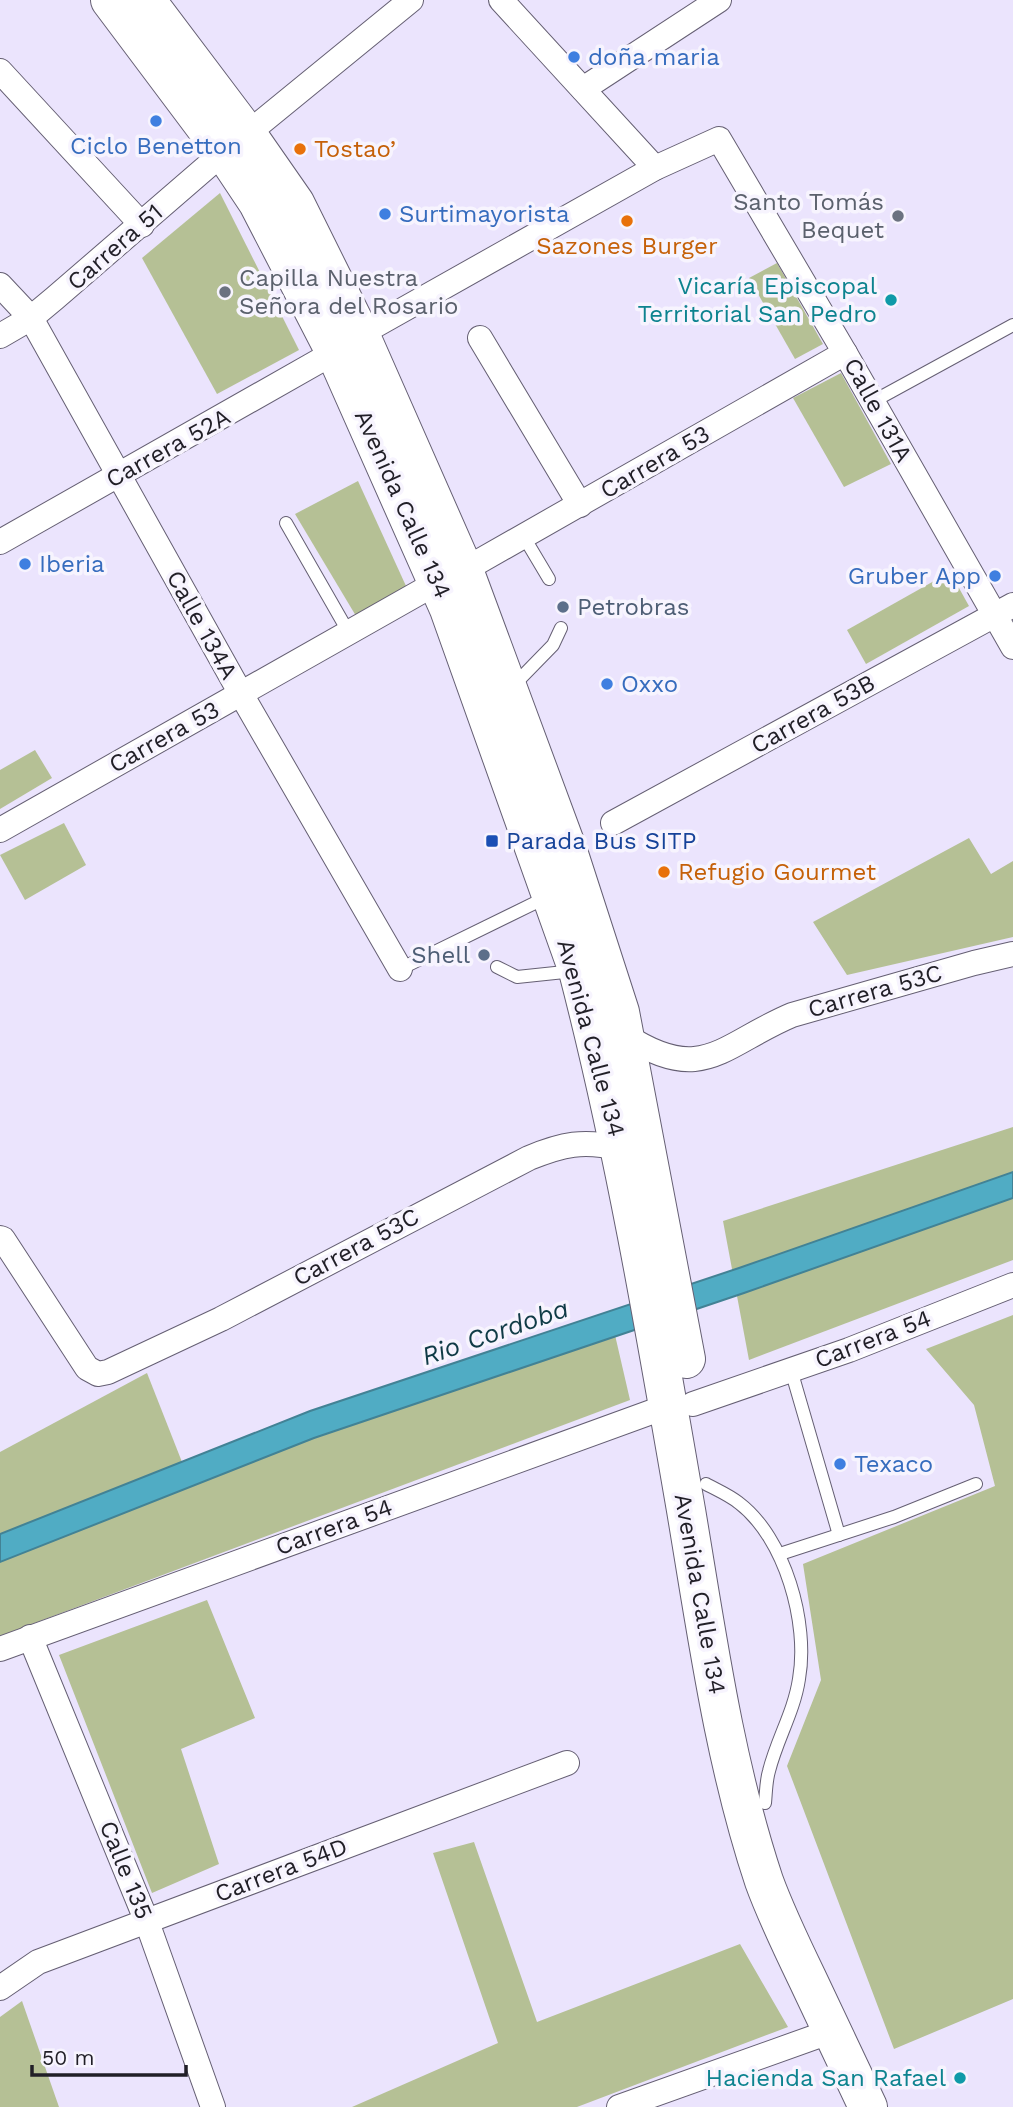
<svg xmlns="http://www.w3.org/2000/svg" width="1013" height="2107" font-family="'Work Sans',sans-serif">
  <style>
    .green { fill: #b5c095 }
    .water { fill: #50acc4; stroke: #428295; stroke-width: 2 }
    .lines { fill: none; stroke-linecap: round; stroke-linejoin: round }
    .lane-casing { stroke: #655f73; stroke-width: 14 }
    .street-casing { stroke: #655f73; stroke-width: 26 }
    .primary-casing { stroke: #655f73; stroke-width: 40 }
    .lane { stroke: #fff; stroke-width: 12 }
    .street { stroke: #fff; stroke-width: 24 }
    .primary { stroke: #fff; stroke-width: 38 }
    .shop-dot { fill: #3f7fe0; stroke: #f7f4fe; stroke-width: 2.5 }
    .food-dot { fill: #e8710a; stroke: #f7f4fe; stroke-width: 2.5 }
    .worship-dot { fill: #6b7280; stroke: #f7f4fe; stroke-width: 2.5 }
    .culture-dot { fill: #0f9aa8; stroke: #f7f4fe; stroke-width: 2.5 }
    .service-dot { fill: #5c6f8a; stroke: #f7f4fe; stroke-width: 2.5 }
    .transit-dot { fill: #1a4fb4; stroke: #f7f4fe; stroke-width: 2.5 }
    .labels { text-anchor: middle; stroke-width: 7; stroke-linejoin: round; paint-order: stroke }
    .shop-label { font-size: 24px; fill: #366cbe; stroke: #f7f4fe; text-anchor: start }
    .food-label { font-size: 24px; fill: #c56008; stroke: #f7f4fe; text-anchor: start }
    .worship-label { font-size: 24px; fill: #5b616d; stroke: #f7f4fe; text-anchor: end }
    .street-label { font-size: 24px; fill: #211f27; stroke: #f7f4fe }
    .culture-label { font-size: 24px; fill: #0d838f; stroke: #f7f4fe; text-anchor: end }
    .service-label { font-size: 24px; fill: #4e5e75; stroke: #f7f4fe; text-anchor: start }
    .transit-label { font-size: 24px; fill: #164399; stroke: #f7f4fe; text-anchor: start }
    .water-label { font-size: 26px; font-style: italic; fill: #103b46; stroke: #f7f4fe }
  </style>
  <rect width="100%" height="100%" fill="#ebe4fd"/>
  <g class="green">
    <path d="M220,193L299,350L217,394L142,258Z"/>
    <path d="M777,263L823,344L795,359L749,278Z"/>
    <path d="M841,373L891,464L844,487L793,398Z"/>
    <path d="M358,481L406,586L356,616L295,514Z"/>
    <path d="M950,572L969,606L866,664L847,630Z"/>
    <path d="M35,750L52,778L0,809V770Z"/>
    <path d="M64,823L86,865L25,900L0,855Z"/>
    <path d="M969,838L991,874L1013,861V937L847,975L813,922Z"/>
    <path d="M1013,1127V1260L749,1360L723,1221Z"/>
    <path d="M1013,1315V1999L894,2049L787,1766L821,1680L803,1564L995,1486L974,1405L926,1349Z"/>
    <path d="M615,1335L630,1400L0,1636V1562L314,1438Z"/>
    <path d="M147,1373L182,1462L0,1534V1452Z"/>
    <path d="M207,1600L255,1718L181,1749L219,1864L152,1893L59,1655Z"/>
    <path d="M474,1842L537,2022L740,1944L788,2027L577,2107H352L498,2043L433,1853Z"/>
    <path d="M22,2001L59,2107H0V2017Z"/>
  </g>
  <path class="water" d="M1013,1172V1198L744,1293L314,1438L0,1562V1534L310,1411L739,1268Z"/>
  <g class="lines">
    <g class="lane-casing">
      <g id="lane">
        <path d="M872,402L1013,325"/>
        <path d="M286,523L349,633"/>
        <path d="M524,537L549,579"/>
        <path d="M512,687L553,645L561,628"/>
        <path d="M497,967L517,977L574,971"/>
        <path d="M400,969L547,897"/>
        <path d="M791,1370L839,1535"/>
        <path d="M706,1484C717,1490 729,1495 739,1503C785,1538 809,1623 799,1679C794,1712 777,1739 769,1771C766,1781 766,1793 765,1803"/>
        <path d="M780,1554L894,1517L976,1484"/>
      </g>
    </g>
    <g class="street-casing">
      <g id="street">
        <path d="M501,0L655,168"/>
        <path d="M0,71L142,225"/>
        <path d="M583,89L719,0"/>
        <path d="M247,134L411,0"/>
        <path d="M0,285L31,318L241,694L400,969"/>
        <path d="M360,334L655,168L719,139L845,353L1013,647"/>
        <path d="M0,336L31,318L55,298L224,152"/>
        <path d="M480,338L580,505"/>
        <path d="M0,542L335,352"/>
        <path d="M464,570L845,353"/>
        <path d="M613,823L1013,605"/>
        <path d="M0,830L438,582"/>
        <path d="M626,1036C703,1086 723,1044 792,1015L974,963L1013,954"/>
        <path d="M0,1238L3,1239L87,1368L98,1374L108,1372L221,1319L529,1158C563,1144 583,1140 619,1148"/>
        <path d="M693,1404L849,1350L1013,1285"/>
        <path d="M30,1637L147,1922L213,2107"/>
        <path d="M0,1649L668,1406"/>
        <path d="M0,1988L38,1962L567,1763"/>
        <path d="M619,2107L832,2031"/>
      </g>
    </g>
    <g class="primary-casing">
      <g id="primary">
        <path d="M110,0L224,152L258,203L335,352L449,609L578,971C624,1148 655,1330 686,1510C707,1635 724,1761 764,1881C776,1914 792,1947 807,1978C827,2021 848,2064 868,2107"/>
        <path d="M146,0L247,134L295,203L360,334L464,570L567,848L620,1012L686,1359"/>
      </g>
    </g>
    <use href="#lane" class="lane"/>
    <use href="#street" class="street"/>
    <use href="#primary" class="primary"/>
  </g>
  <g class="shop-dot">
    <circle cx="574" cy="57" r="7"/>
    <circle cx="156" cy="121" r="7"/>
    <circle cx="385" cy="214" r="7"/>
    <circle cx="25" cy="564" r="7"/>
    <circle cx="995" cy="576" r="7"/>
    <circle cx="607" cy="684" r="7"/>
    <circle cx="840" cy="1464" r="7"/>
  </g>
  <g class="food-dot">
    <circle cx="300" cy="149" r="7"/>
    <circle cx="627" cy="221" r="7"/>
    <circle cx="664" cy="872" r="7"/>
  </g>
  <g class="worship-dot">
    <circle cx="898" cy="216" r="7"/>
    <circle cx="225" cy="292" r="7"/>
  </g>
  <g class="culture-dot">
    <circle cx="891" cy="300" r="7"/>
    <circle cx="960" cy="2078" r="7"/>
  </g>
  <g class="service-dot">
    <circle cx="563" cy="607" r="7"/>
    <circle cx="484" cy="955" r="7"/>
  </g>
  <rect class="transit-dot" x="485" y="834" width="14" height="14" rx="3.5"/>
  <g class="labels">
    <g class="shop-label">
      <text x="588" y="65">doña maria</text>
      <text x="156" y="154" text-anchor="middle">Ciclo Benetton</text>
      <text x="399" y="222">Surtimayorista</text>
      <text x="39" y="572">Iberia</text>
      <text x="981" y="584" text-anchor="end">Gruber App</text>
      <text x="621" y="692">Oxxo</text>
      <text x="854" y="1472">Texaco</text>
    </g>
    <g class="food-label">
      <text x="314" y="157">Tostao’</text>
      <text x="627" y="254" text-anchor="middle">Sazones Burger</text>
      <text x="678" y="880">Refugio Gourmet</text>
    </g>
    <g class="worship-label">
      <text x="884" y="210">Santo Tomás<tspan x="884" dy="28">Bequet</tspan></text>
      <text x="239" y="286" text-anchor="start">Capilla Nuestra<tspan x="239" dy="28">Señora del Rosario</tspan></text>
    </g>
    <g class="street-label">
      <text transform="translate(115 247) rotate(-41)" y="8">Carrera 51</text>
      <text transform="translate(878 410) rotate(61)" y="8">Calle 131A</text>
      <text transform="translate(168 448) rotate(-29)" y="8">Carrera 52A</text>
      <text transform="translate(655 462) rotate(-30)" y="8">Carrera 53</text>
      <text transform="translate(403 504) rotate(66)" y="8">Avenida Calle 134</text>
      <text transform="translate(202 625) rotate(61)" y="8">Calle 134A</text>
      <text transform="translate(813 714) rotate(-29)" y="8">Carrera 53B</text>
      <text transform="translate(164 737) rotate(-29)" y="8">Carrera 53</text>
      <text transform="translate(875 991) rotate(-16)" y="8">Carrera 53C</text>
      <text transform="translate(591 1038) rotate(75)" y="8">Avenida Calle 134</text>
      <text transform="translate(356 1247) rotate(-28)" y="8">Carrera 53C</text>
      <text transform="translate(873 1339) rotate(-21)" y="8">Carrera 54</text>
      <text transform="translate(334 1527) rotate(-20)" y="8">Carrera 54</text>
      <text transform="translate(700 1594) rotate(80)" y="8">Avenida Calle 134</text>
      <text transform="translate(126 1870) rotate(68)" y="8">Calle 135</text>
      <text transform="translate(281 1870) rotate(-21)" y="8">Carrera 54D</text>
    </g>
    <g class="culture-label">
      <text x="877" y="294">Vicaría Episcopal<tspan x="877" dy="28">Territorial San Pedro</tspan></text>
      <text x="946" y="2086">Hacienda San Rafael</text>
    </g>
    <g class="service-label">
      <text x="577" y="615">Petrobras</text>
      <text x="470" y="963" text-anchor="end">Shell</text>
    </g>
    <g class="transit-label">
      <text x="506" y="849">Parada Bus SITP</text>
    </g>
    <g class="water-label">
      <text transform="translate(495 1332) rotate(-19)" y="9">Rio Cordoba</text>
    </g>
  </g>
  <path d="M32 2065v10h154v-10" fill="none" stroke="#211f27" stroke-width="3.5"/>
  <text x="42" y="2065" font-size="21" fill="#211f27" stroke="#f7f4fe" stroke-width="5" paint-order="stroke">50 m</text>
</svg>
